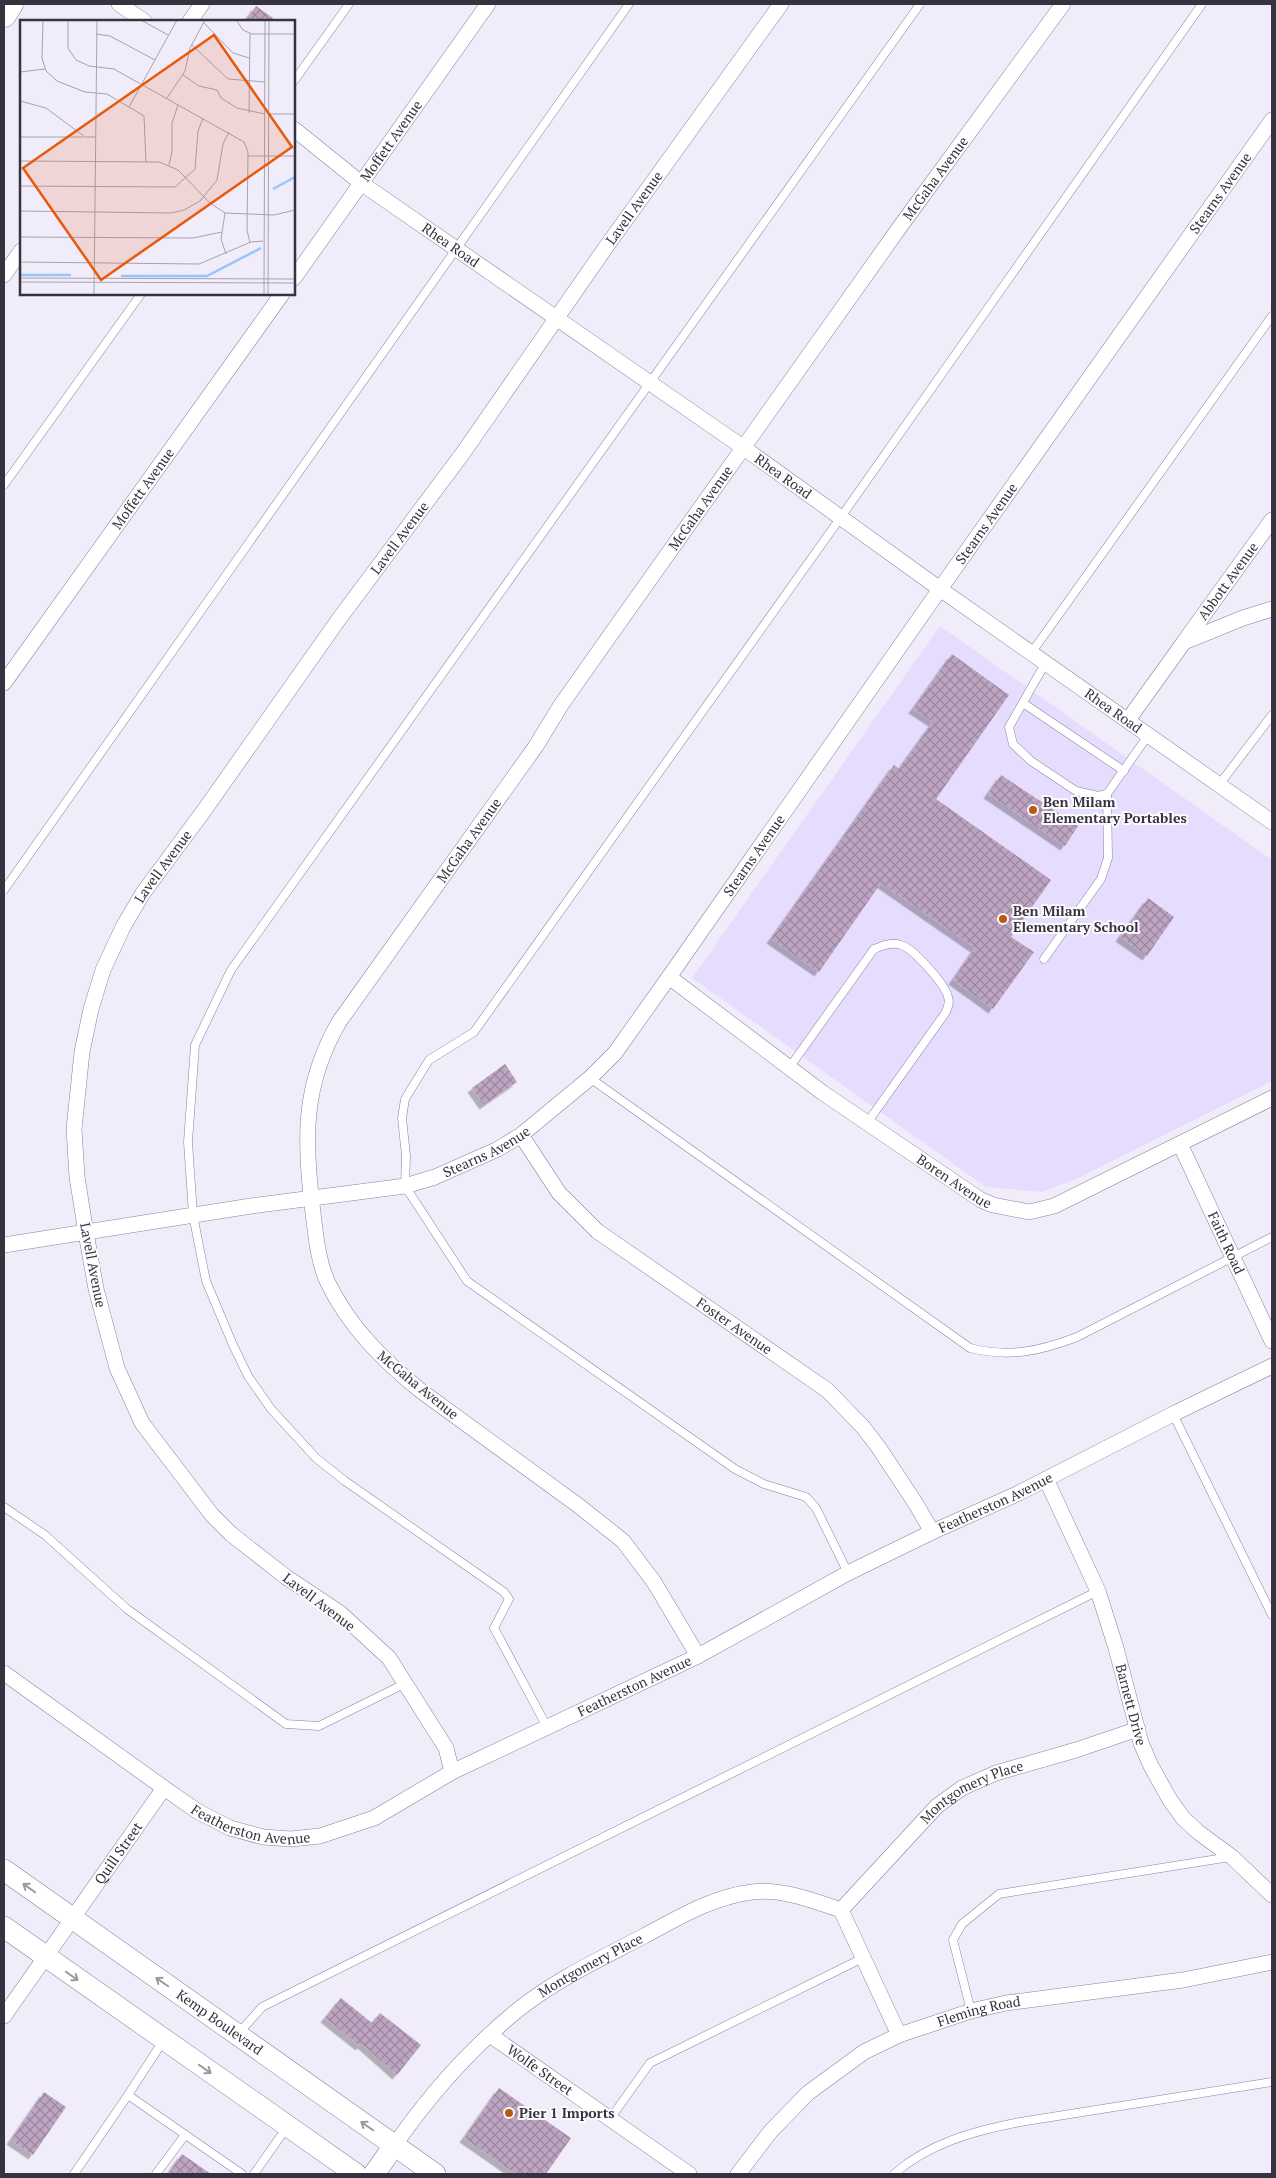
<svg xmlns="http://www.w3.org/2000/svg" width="1276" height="2178" font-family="'PT Serif',serif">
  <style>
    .built { fill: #e6dcfe }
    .building { fill: url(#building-cross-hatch); filter: url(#shadow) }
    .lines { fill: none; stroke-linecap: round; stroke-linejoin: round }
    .lane-casing { stroke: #8a80a0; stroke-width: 9 }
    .street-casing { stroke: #8a80a0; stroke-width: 16 }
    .secondary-casing { stroke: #8a80a0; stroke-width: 22 }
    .primary-casing { stroke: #8a80a0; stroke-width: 25 }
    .lane { stroke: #fff; stroke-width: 8 }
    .street { stroke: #fff; stroke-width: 15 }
    .secondary { stroke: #fff; stroke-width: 21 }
    .primary { stroke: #fff; stroke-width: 24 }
    .oneway { stroke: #9b98a0 }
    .poi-dot { fill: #b85814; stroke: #fcfcfc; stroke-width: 2 }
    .labels { text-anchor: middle; stroke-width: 4; stroke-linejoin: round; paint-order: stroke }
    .street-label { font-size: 14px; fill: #373240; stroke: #fcfcfc }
    .poi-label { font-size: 14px; font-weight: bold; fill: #373240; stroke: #fcfcfc; text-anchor: start }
    .inset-river { fill: none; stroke: #99c5fe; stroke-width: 2.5 }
    .inset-road { fill: none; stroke: #a6a2b0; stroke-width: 1 }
    .view { fill: #e8590c; fill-opacity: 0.15; stroke: #e8590c; stroke-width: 2.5 }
    .inset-edge { fill: none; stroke: #373240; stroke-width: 2.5 }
  </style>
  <defs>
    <pattern id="building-cross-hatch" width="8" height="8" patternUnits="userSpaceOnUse" patternTransform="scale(1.25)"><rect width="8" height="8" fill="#bda5c2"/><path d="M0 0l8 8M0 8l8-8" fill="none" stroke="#9a879f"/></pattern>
    <filter id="shadow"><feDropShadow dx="-4.5" dy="4.5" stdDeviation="0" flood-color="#0004"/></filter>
  </defs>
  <rect width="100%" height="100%" fill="#f0ecfa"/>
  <path class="built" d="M940,626L1272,860V1081L1078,1178L1042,1192L986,1187L692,978Z"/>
  <g class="building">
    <path d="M256,6L273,18L270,21H245Z"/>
    <path d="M952,654L1009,695L936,799L1051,880L1011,937L1034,952L993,1009L953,980L975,948L881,883L819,972L771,939L894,765L899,769L933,722L913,709Z"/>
    <path d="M1001,775L1078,826L1065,846L988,794Z"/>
    <path d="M1148,898L1174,917L1147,956L1120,937Z"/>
    <path d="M505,1064L517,1082L484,1105L472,1088Z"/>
    <path d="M341,1998L372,2023L380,2013L421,2045L397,2075L362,2044L360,2046L325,2018Z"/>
    <path d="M499,2088L571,2138L546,2174H516L464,2138Z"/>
    <path d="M44,2092L66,2107L33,2155L11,2140Z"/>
    <path d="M182,2154L211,2174H168Z"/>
  </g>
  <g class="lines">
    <g class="lane-casing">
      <g id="lane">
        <path d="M294,81L349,4"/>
        <path d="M4,485L141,294"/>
        <path d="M1032,652L1272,316"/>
        <path d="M1046,662L1009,727L1013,744L1031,761L1076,791L1098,796L1107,794L1149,734"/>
        <path d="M1023,703L1124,771"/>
        <path d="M1219,785L1272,715"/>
        <path d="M4,890L629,4"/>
        <path d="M1044,959L1101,879L1108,858L1107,794"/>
        <path d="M789,1068L874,949C884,945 891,942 901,945C913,948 945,984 948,997C950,1002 948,1007 946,1012L867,1123"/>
        <path d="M590,1078L970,1348C1010,1358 1040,1351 1077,1337L1272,1237"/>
        <path d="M1173,1414L1272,1615"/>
        <path d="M4,1507L45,1535L127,1609L286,1724L319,1726L406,1683"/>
        <path d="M848,1573L816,1508L806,1497L764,1484L735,1469L467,1281L405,1186L406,1156L402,1118L405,1099L429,1060L474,1032L841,517L1202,4"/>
        <path d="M547,1727L494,1628L509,1599L504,1592L345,1481L316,1458L271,1409L248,1376L233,1345L206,1281L193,1215L188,1142L195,1045L231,970L920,4"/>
        <path d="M971,2011L953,1940L962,1924L999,1894L1230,1857"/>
        <path d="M239,2033L262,2007L1098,1591"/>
        <path d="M163,2041L128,2095L242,2174"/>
        <path d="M610,2119L650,2063L863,1958"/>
        <path d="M74,2174L128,2095"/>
        <path d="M156,2174L185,2135"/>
        <path d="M254,2174L287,2127"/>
        <path d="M894,2174C929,2143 974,2131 1020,2122L1272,2082"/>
      </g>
    </g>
    <g class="street-casing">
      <g id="street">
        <path d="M119,4L144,21"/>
        <path d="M190,21L202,4"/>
        <path id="s1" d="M294,129L361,183L744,448L940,589L1272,822"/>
        <path d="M4,275L21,251"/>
        <path id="s2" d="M294,278L488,4"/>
        <path id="s3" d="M1184,642L1272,520"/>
        <path id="s4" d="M4,683L282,294"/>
        <path d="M1128,720L1184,642L1243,618L1272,609"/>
        <path id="s5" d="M669,977L823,1093L981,1200L993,1205L1029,1212L1054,1206L1272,1098"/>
        <path id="s6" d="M521,1135L559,1193L597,1231L827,1390L863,1427L879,1448L916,1504L932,1532"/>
        <path id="s7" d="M1180,1144L1272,1341"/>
        <path id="s8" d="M4,1245L251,1206L405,1186L435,1177L498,1149L521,1135L590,1078L615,1053L669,977L940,589L1272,120"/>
        <path id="s9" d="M1046,1479L1098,1591L1116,1648L1141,1743L1151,1766L1170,1800L1183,1818L1198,1832L1232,1857L1272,1895"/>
        <path id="s10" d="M698,1656L654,1582L623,1541L579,1506L421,1391C384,1361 350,1328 328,1283C318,1262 316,1236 313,1213C304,1141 302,1086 339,1022L536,746L561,705L616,627L902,224L1063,4"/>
        <path id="s11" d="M4,1673L164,1788L197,1811L230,1828L263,1837L291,1839L320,1836L374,1818L452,1772L698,1656L848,1573L932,1532L1019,1493L1173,1414L1272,1366"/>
        <path id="s12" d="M452,1772L446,1748L389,1658L340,1613L286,1577L231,1534L212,1515L142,1423L117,1368L96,1289L86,1233L77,1177L74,1129L82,1052L91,1009L103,970L123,927L143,893L203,812L339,619L463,453L606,247L781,4"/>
        <path d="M841,1910L899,2035"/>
        <path id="s13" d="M4,2016L164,1788"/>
        <path id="s14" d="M490,2035L689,2174"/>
        <path id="s15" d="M394,2146C430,2094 471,2048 519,2009C557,1979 602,1958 644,1936C678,1918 712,1897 752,1892C781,1888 814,1901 841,1910L937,1806L962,1788L996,1773L1076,1750L1138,1729"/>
        <path id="s16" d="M738,2174L771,2131L808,2093L864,2052L899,2035L971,2011L1006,2003L1183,1980L1272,1962"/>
      </g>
    </g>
    <g class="secondary-casing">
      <g id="secondary">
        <path id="s17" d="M4,1870L435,2174"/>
        <path d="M4,1927L356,2174"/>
        <path d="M374,2174L394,2146"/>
      </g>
    </g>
    <g class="primary-casing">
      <path id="primary" d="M4,15L11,4"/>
    </g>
    <use href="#lane" class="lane"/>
    <use href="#street" class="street"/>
    <use href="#secondary" class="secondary"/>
    <use href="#primary" class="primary"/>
  </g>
  <defs><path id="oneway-shaft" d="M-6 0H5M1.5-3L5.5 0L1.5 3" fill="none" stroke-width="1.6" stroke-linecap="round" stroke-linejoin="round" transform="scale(1.25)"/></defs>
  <g class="oneway">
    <use href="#oneway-shaft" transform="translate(29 1888) rotate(-145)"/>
    <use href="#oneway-shaft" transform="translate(72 1976) rotate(35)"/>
    <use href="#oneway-shaft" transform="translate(162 1982) rotate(-145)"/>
    <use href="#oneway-shaft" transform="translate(205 2069) rotate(35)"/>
    <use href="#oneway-shaft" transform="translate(367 2126) rotate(-145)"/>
  </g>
  <g class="poi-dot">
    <circle cx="1033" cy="810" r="5"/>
    <circle cx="1003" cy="919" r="5"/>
    <circle cx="509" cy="2113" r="5"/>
  </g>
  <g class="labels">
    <g class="street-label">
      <text dy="5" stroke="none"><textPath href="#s2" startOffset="168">Moffett Avenue</textPath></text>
      <text dy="5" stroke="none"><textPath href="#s10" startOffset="1835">McGaha Avenue</textPath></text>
      <text dy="5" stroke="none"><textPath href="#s8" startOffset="1709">Stearns Avenue</textPath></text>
      <text dy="5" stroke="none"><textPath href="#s12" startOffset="1871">Lavell Avenue</textPath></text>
      <text dy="5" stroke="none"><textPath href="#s1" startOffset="195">Rhea Road</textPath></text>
      <text dy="5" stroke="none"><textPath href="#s1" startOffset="600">Rhea Road</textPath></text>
      <text dy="5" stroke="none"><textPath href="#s4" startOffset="239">Moffett Avenue</textPath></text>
      <text dy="5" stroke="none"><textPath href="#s10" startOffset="1430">McGaha Avenue</textPath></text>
      <text dy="5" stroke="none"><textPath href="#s8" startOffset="1304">Stearns Avenue</textPath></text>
      <text dy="5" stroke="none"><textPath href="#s12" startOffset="1466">Lavell Avenue</textPath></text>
      <text dy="5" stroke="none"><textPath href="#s3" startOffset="75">Abbott Avenue</textPath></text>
      <text dy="5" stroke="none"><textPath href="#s1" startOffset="1005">Rhea Road</textPath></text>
      <text dy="5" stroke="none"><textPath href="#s10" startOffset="1025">McGaha Avenue</textPath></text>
      <text dy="5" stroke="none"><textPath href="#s8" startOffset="899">Stearns Avenue</textPath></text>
      <text dy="5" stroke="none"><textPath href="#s12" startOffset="1061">Lavell Avenue</textPath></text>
      <text dy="5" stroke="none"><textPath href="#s8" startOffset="494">Stearns Avenue</textPath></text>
      <text dy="5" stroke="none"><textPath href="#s5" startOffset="351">Boren Avenue</textPath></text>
      <text dy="5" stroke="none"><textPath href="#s7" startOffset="109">Faith Road</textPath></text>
      <text transform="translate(93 1265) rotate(79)" y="5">Lavell Avenue</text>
      <text dy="5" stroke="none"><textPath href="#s6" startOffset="290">Foster Avenue</textPath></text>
      <text transform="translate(418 1385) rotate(39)" y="5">McGaha Avenue</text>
      <text dy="5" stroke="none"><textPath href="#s11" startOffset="1120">Featherston Avenue</textPath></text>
      <text transform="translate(319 1602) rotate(37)" y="5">Lavell Avenue</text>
      <text dy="5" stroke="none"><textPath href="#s11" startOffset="715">Featherston Avenue</textPath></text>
      <text dy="5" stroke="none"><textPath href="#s9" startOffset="242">Barnett Drive</textPath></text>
      <text dy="5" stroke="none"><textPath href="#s15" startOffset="719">Montgomery Place</textPath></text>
      <text dy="5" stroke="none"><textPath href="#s11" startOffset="294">Featherston Avenue</textPath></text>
      <text dy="5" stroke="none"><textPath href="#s13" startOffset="199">Quill Street</textPath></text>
      <text dy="5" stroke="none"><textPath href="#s15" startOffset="270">Montgomery Place</textPath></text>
      <text dy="5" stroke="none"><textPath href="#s16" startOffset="299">Fleming Road</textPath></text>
      <text dy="5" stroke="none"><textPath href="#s17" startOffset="264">Kemp Boulevard</textPath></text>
      <text dy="5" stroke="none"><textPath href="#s14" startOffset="61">Wolfe Street</textPath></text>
    </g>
    <g class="poi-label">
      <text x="1043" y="807">Ben Milam<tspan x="1043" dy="16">Elementary Portables</tspan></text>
      <text x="1013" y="916">Ben Milam<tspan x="1013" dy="16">Elementary School</tspan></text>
      <text x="519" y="2118">Pier 1 Imports</text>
    </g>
  </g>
  <g transform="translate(20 20)">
    <rect width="275" height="275" fill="#f0ecfa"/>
    <path class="inset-river" d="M253,169L275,157M0,255H51M101,256H187L241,228"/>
    <path class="inset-road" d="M23,0L22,38L26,51L37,61L65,72L87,74L124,96L126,142M48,0V28L56,40L69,46L94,49L224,122L228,132L227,210L230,223M121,0L148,15M216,0L223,10L232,14H275M184,3L213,33L229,38M76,14L90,16L135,40M172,25L208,59L245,62M0,52L25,49M163,55L179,66L197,70L201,78L217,88L245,94M147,78L165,51L170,28L185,0M0,81L26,88L65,117H75M109,87L157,0M229,93L230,13M250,94H275M0,117H63M228,136H275M0,141L139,142L158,150L190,183L205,193L254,195L275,190M149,145L152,132V103L158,85M0,166L155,167L175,149L178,111L183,98M0,191L151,193L164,190L180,181L197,160L203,124L209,112M205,193L201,219L206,234M0,217L173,218L202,212M0,242L179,244L231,222L243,221M0,258L275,259M0,262L275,263M74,275L77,0M244,275L245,0M248,275L249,0"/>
    <path class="view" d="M194,15L272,127L81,260L3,148Z"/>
    <rect width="275" height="275" class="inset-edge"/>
  </g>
  <rect width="1276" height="2178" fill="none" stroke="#373240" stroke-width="10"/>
</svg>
